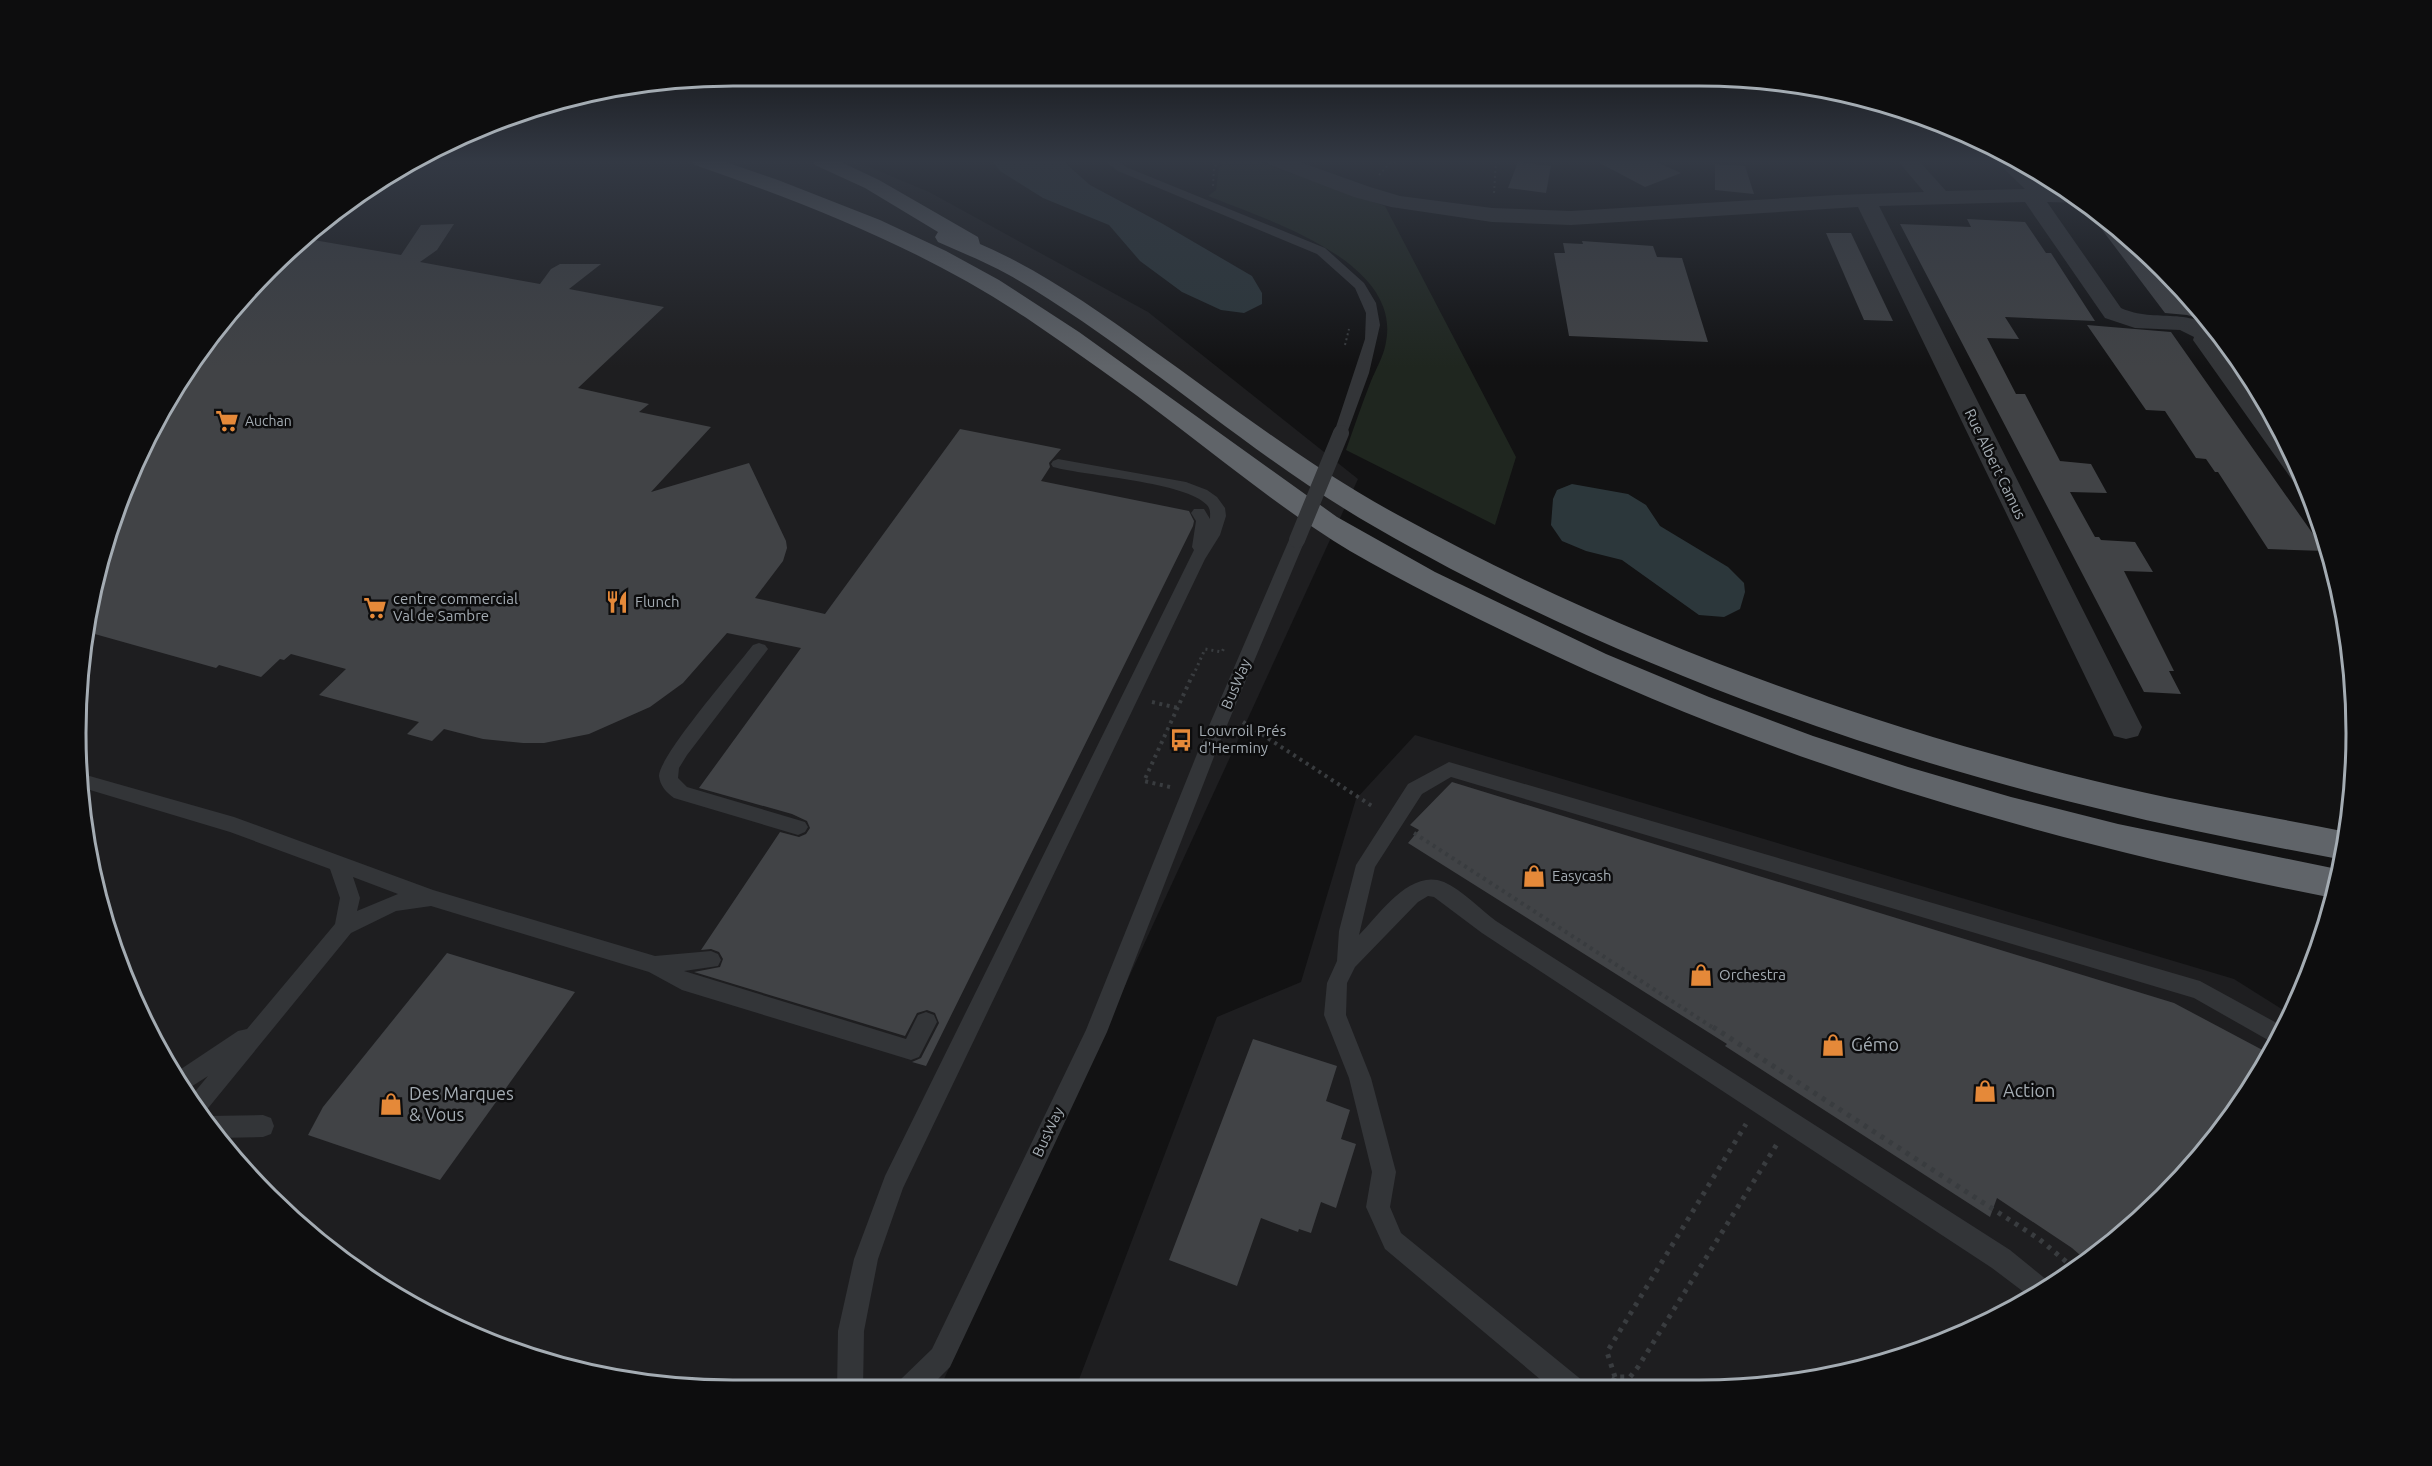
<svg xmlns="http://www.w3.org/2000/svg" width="2432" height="1466" font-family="Ubuntu,sans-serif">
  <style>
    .built { fill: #1e1e20 }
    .green { fill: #1f261f }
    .water { fill: #2c373b }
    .building { fill: #414346 }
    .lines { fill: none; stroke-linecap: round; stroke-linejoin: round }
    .path-far3 { stroke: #393c3f; stroke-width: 2; stroke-dasharray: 2 3; stroke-linecap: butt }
    .path-far2 { stroke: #393c3f; stroke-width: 3; stroke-dasharray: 2 4; stroke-linecap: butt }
    .path-far1 { stroke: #393c3f; stroke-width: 4; stroke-dasharray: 3 4.5; stroke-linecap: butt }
    .path { stroke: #393c3f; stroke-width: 5; stroke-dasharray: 4 6; stroke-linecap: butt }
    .lane { fill: #333538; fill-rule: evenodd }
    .street { fill: #333538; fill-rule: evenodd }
    .highway { fill: #606469; fill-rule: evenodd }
    .lane-bridge { stroke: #333538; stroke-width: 16 }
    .labels { text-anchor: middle; stroke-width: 5; stroke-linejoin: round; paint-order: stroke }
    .far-poi-label { font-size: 14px; fill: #a4acb3; stroke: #0d0d0e; text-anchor: start }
    .street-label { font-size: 15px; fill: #a4acb3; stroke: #0d0d0e }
    .poi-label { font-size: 15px; fill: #a4acb3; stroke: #0d0d0e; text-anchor: start }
    .near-poi-label { font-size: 18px; fill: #a4acb3; stroke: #0d0d0e; text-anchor: start }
    .rim { fill: none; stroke: #a4acb3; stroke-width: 3 }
  </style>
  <rect width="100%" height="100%" fill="#121213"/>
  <g class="built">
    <path d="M412,161H855L929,192L1148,312L1358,479L939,1390H690L521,1356L367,1280L268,1199L211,1133L163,1062L110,945L88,861L75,733L81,647L110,522L186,367L267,268L333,211Z"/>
    <path d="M1415,735L2234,979L2291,1015L2246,1099L2133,1227L2028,1303L1870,1368L1742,1390H1075L1217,1017L1301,982L1356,799Z"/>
  </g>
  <g class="green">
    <path d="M1223,161H1256L1385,206L1516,457L1495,525L1346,450C1354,427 1362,404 1371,381C1376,369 1384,355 1386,342C1402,260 1264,219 1208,196L1216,190L1219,168Z"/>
    <path d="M2219,336L2246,368L2269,410L2217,341Z"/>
  </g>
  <g class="water">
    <path d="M992,161H1063L1090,185L1163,224L1252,276L1262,293V304L1244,313L1221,310L1182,292L1140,261L1109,225L1043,198L1000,171Z"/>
    <path d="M1572,484L1628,494L1646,505L1660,526L1728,567L1744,583L1745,592L1740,609L1724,617L1699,615L1622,560L1586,551L1562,541L1551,525L1553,499L1557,490Z"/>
  </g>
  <g class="building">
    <path d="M1596,161H1654L1681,173L1645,187Z"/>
    <path d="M1518,162L1551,166L1546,193L1508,188Z"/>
    <path d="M1715,164L1745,166L1754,194L1715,190Z"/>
    <path d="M1967,219L2025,222L2046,253H2051L2095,321L2005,317L2019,339L1987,338L2016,394H2025L2060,461L2091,464L2107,493L2070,492L2095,537H2099L2101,540L2135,542L2153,572L2124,571L2174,671H2169L2181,694L2144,692L1900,224L1971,227Z"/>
    <path d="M2107,220L2165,268L2208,321L2187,315L2165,313L2100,227Z"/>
    <path d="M454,224L437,250L420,262L540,284L551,269L560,264H601L569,289L664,307L578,388L649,404L639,412L711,427L651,492L749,463L786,541L787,548L783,561L755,598L825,614L960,429L1061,449L1049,463L1050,467L1041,481L1189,511L1194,521L1193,526L926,1066L912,1062L921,1058L939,1023L935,1013L927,1010L917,1013L905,1036L694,972L720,967L723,959L719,952L711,949L701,950L780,832L799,837L806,834L810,828L807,821L792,814L699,788L801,648L727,633L683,683L650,707L589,734L544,743H523L483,739L444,729L432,741L407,734L419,722L319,695L346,669L291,654L284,660L280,659L261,677L219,665L216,668L84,631L110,522L186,367L267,268L302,238L401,255L421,225Z"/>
    <path d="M1826,233H1851L1893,321L1864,320Z"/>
    <path d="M1582,241L1653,246L1657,257L1682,258L1708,342L1569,336L1554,253H1565L1563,243L1583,244Z"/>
    <path d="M2087,325L2171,332L2325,551L2268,549L2218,472H2215L2206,459L2196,458L2165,411L2146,410Z"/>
    <path d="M1452,782L2174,1003L2270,1054L2246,1099L2133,1227L2087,1261L2072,1248L1997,1198L1990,1217L1725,1046L1727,1044L1408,843L1419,830L1410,825Z"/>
    <path d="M447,953L575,992L440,1180L308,1135L323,1107Z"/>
    <path d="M1253,1039L1337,1066L1326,1101L1350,1110L1341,1139L1356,1144L1336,1208L1321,1202L1311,1233L1299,1229L1298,1232L1261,1218L1237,1286L1169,1260Z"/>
  </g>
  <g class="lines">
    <g class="path-far3">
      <path d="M1379,175L1389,164L1397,161"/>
      <path d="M1213,186L1214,168L1219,161"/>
      <path d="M1494,193L1496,161"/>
      <path d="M1345,345L1349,329"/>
    </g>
    <path class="path-far2" d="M1193,676L1205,649L1222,652L1224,648"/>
    <g class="path-far1">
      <path d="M1152,702L1178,708"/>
      <path d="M1243,722L1375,808"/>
      <path d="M1170,787L1144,781L1193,674"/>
      <path d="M1414,833L1715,1029"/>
    </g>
    <g class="path">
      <path d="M1713,1027L2039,1239L2075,1269"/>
      <path d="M1615,1377L1607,1352L1746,1124"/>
      <path d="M1608,1390L1615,1377H1630L1638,1367L1777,1144"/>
    </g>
    <g class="lane">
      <path d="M1105,161H1118L1126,167L1325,248L1364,283L1376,303L1380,325L1369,373L1346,436H1336L1334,433L1365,339L1366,313L1355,288L1317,254L1118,171Z"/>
      <path d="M1058,459L1186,482L1207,490L1217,497L1225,508L1226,516L1220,535L1205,559L903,1188L878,1259L864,1331L863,1390H837L838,1331L854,1259L885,1176L1194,550L1192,547L1196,521L1191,513L1194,509H1204L1210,519C1210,514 1211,510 1207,505C1187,482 1086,476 1053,467L1051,464L1053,461Z"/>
      <path d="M1297,535L1305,540L1217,749L1107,1032L950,1367L927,1390H895L899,1381L932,1349L1086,1030L1199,749L1289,540Z"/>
      <path d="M759,643L765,645L768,649L765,653L687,755L679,768L678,778L687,787L805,822L808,827L805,832L798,835L674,798C667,793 660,786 659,776C659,756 737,666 753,645Z"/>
      <path d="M1449,762L2200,981L2284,1027L2275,1044L2194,998L1451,777L1422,794L1375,867L1359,935C1379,915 1410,868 1444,882C1462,890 1480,909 1496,921L2010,1250L2053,1285L2033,1299L1992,1268L1482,933L1434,897L1428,896L1418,902L1355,967L1347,983L1346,1015L1371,1078L1396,1172L1390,1207L1401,1233L1583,1381L1587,1390H1553L1385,1249L1366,1207L1372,1172L1349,1078L1324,1015L1327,983L1337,961L1339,931L1356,865L1408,784Z"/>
      <path d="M79,773L234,817L433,890L655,956L711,951L718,954L721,960L718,966L684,971L906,1039L918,1015L926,1012L934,1015L937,1022L919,1057L911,1060L682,990L649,972L431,906L396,911L351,933L200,1118L188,1100L208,1076L183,1092L172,1075L238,1031L247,1029L335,924L340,898L330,869L230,832L80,787ZM353,877L398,894L357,911L360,898Z"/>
      <path d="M263,1115L271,1118L274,1126L271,1134L263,1137L215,1138L201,1119L207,1116Z"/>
    </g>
    <path class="street" d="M1267,161H1297L1370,187L1400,196L1492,208L1571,211L1837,195L1924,192L1898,161H1919L1946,191L2025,189L1996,161H2015L2024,166L2050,189L2071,191L2085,203L2047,202L2121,308C2155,324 2194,304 2221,337L2217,340L2268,409L2308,486L2295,484L2193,340L2194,337L2180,330L2135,328L2105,318L2025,202L1879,206L2142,727L2138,736L2126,739L2114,736L1858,207L1571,225L1492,222L1391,207L1354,197L1270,165Z"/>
    <g class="highway">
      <path d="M692,161H723L778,180L880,220L946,251L999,280L1079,332L1337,517L1435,572L1606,654L1709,697L1813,736L1908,767L2011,797L2118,824L2337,869L2342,871L2333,898C2047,842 1783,766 1520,639C1462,611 1405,583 1350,551C1287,513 1231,467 1173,423C1125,386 1075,351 1025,317C922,249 811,205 695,165Z"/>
      <path d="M812,161H839L879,180L978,237L980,244C1040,270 1094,308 1147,346C1229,404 1309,467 1398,515C1616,635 1853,722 2095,781C2179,802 2263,815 2347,832L2344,860C2263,845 2181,829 2100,809C1855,751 1593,653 1375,527C1246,453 1137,349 1009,275C986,262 962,253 938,242L935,237L938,232L865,188L815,165Z"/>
    </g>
    <path class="lane-bridge" d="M1297,540L1341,433"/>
  </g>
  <linearGradient id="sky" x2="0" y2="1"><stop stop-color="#0a0a0a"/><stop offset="0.44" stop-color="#333944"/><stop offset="1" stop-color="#333944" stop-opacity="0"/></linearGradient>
  <rect width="2432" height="367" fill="url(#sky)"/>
  <defs>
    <g id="supermarket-bare" transform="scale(1.8)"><path d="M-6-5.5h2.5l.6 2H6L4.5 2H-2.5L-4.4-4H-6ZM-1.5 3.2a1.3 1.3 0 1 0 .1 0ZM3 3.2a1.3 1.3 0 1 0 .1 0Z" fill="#e58939" stroke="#0d0d0e" stroke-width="2.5" paint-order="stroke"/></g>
    <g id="restaurant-bare" transform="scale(1.8)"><path d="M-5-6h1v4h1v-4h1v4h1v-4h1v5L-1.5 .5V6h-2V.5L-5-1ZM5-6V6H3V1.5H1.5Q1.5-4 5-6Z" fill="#e58939" stroke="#0d0d0e" stroke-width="2.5" paint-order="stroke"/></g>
    <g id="bus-bare" transform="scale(1.8)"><path d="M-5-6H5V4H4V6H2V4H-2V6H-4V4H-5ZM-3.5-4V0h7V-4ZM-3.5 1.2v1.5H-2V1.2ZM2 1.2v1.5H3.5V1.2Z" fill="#e58939" stroke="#0d0d0e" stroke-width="2.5" paint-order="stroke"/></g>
    <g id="shop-bare" transform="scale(1.8)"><path d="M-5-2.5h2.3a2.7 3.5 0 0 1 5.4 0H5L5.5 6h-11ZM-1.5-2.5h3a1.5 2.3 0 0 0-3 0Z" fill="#e58939" stroke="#0d0d0e" stroke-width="2.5" paint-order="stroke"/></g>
  </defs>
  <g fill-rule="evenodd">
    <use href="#supermarket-bare" x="227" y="421"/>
    <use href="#restaurant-bare" x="617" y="602"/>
    <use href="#supermarket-bare" x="375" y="608"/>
    <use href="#bus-bare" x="1181" y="740"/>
    <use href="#shop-bare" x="1534" y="876"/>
    <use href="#shop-bare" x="1701" y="975"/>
    <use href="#shop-bare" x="1833" y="1045"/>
    <use href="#shop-bare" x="1985" y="1091"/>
    <use href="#shop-bare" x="391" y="1104"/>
  </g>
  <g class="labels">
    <g class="far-poi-label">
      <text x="245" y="426">Auchan</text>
    </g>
    <g class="street-label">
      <text transform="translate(1995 464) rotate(64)" y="5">Rue Albert Camus</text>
      <text transform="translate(1236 684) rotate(-67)" y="5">BusWay</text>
      <text transform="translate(1048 1132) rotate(-65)" y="5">BusWay</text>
    </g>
    <g class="poi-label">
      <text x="393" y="604">centre commercial<tspan x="393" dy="17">Val de Sambre</tspan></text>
      <text x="635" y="607">Flunch</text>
      <text x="1199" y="736">Louvroil Prés<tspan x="1199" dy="17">d'Herminy</tspan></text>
      <text x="1552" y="881">Easycash</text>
      <text x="1719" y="980">Orchestra</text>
    </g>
    <g class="near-poi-label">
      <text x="1851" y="1051">Gémo</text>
      <text x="2003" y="1097">Action</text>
      <text x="409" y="1100">Des Marques<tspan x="409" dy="21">&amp; Vous</tspan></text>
    </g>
  </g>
  <path d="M0 0H2432V1466H0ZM733 86H1699A647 647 0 0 1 2346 733V733A647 647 0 0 1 1699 1380H733A647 647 0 0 1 86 733V733A647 647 0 0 1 733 86Z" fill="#0d0d0e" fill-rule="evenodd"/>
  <path class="rim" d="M733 86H1699A647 647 0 0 1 2346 733V733A647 647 0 0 1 1699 1380H733A647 647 0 0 1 86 733V733A647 647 0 0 1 733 86Z"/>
</svg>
